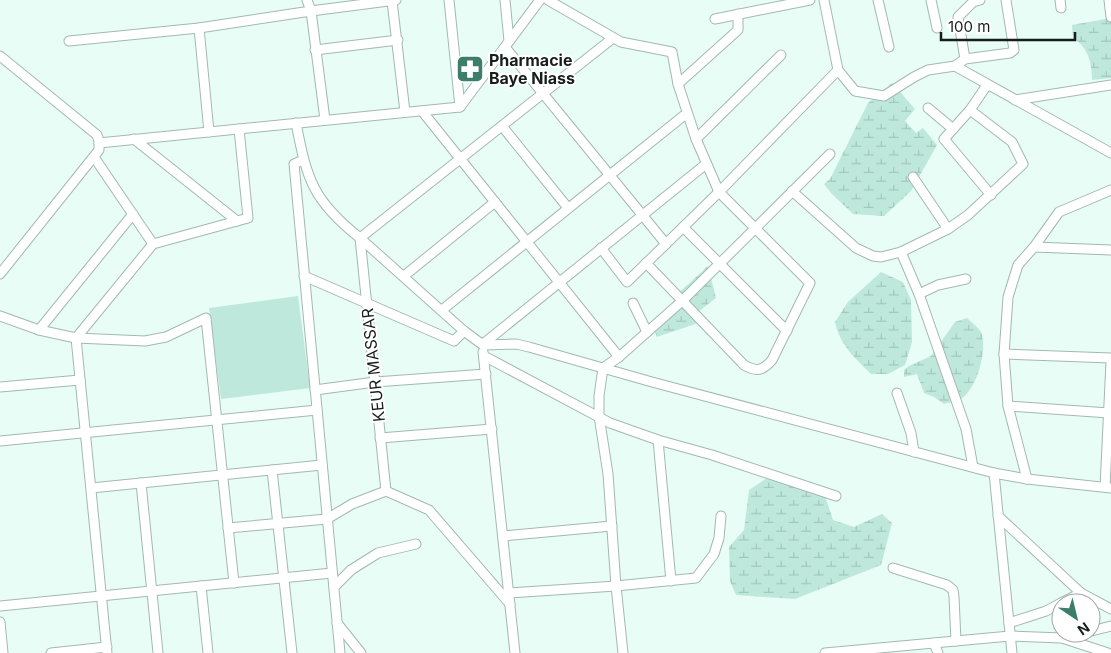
<svg xmlns="http://www.w3.org/2000/svg" width="1111" height="653" font-family="Inter,sans-serif">
  <style>
    .grass { fill: #bee8db }
    .wetland { fill: url(#wetland-marsh) }
    .lines { fill: none; stroke-linecap: round; stroke-linejoin: round }
    .minor-casing { stroke: #a3b8b1; stroke-width: 11 }
    .minor { stroke: #fff; stroke-width: 9 }
    .labels { text-anchor: middle; stroke-width: 4; stroke-linejoin: round; paint-order: stroke }
    .poi-label { font-size: 16px; font-weight: bold; fill: #161e1b; stroke: #fff; text-anchor: start }
    .street-label { font-size: 16px; fill: #161e1b; stroke: #fff }
  </style>
  <defs>
    <pattern id="wetland-marsh" width="20" height="14" patternUnits="userSpaceOnUse" patternTransform="scale(1.25)"><rect width="20" height="14" fill="#bee8db"/><path d="M1 5h8M5 5V1M11 12h8M15 12V8" fill="none" stroke="#a3c7bb"/></pattern>
  </defs>
  <rect width="100%" height="100%" fill="#e7fdf6"/>
  <path class="grass" d="M298,296L310,388L221,399L209,308Z"/>
  <g class="wetland">
    <path d="M1111,18V78L1092,80C1092,63 1088,47 1073,38L1072,25Z"/>
    <path d="M892,83L915,109L905,121L916,133L923,128L937,145L911,191L884,216L853,214L831,193L824,184L830,179L868,103Z"/>
    <path d="M708,266L716,298L694,315L698,323L657,337L653,327L672,315L674,297Z"/>
    <path d="M881,272L903,282L911,300L912,342L905,365L888,374H871C855,358 840,345 835,322L848,302Z"/>
    <path d="M967,318C971,322 978,327 981,332C988,350 977,389 960,400C956,402 949,402 944,404L934,397L924,393L917,374L904,377V370L909,366L931,356L955,322Z"/>
    <path d="M770,476L822,487L833,520L854,527L882,514L892,523L881,565L795,599L736,595L730,581L729,547L744,530L749,490Z"/>
  </g>
  <g class="lines">
    <g class="minor-casing">
      <g id="minor">
        <path d="M307,0L311,11L325,120"/>
        <path d="M449,0L460,107"/>
        <path d="M505,0L509,41"/>
        <path d="M548,0L621,42L672,52L678,84L696,139L719,192L810,283L772,360C763,371 756,372 744,365L646,263"/>
        <path d="M824,0L838,70L855,91L884,96L914,77L928,70L955,66L965,59L1010,53L1014,50L1006,0"/>
        <path d="M878,0L889,47"/>
        <path d="M931,0L937,28"/>
        <path d="M1060,0L1061,8"/>
        <path d="M1109,0L1111,17"/>
        <path d="M392,1L405,112"/>
        <path d="M715,19L810,0"/>
        <path d="M199,28L209,132"/>
        <path d="M69,41L199,28L311,11L396,0"/>
        <path d="M505,47L666,244"/>
        <path d="M315,50L398,40"/>
        <path d="M0,56L97,135L99,141V150L0,274"/>
        <path d="M965,59L958,17L973,2L980,0"/>
        <path d="M955,66L1111,153"/>
        <path d="M678,84L738,30V14"/>
        <path d="M987,85L970,110L944,139L991,195"/>
        <path d="M1015,100L1111,85"/>
        <path d="M928,108L953,129"/>
        <path d="M422,111L619,357"/>
        <path d="M296,123C307,180 313,201 360,238L464,331L483,345L516,344L529,347L652,382L994,473L1027,479L1111,488"/>
        <path d="M502,126L568,208"/>
        <path d="M134,139L237,221"/>
        <path d="M696,139L781,55"/>
        <path d="M99,143L460,107L540,0"/>
        <path d="M94,157L153,244"/>
        <path d="M303,160L294,164L340,653"/>
        <path d="M913,177L948,229"/>
        <path d="M792,191L856,248L873,256L881,257L901,252L948,229L968,215L1023,164L1012,142L970,110"/>
        <path d="M683,227L787,331"/>
        <path d="M1034,247L1111,250"/>
        <path d="M601,248L627,282L719,192L838,70"/>
        <path d="M901,252L919,294L966,429L973,467"/>
        <path d="M304,276L454,341L464,331"/>
        <path d="M404,276L495,202"/>
        <path d="M919,294L938,285L966,279"/>
        <path d="M633,303L647,332"/>
        <path d="M442,310L687,113"/>
        <path d="M0,316L39,330L76,338L145,341L166,337L206,318L234,583"/>
        <path d="M39,330L133,214"/>
        <path d="M483,344L706,164"/>
        <path d="M483,352L515,653"/>
        <path d="M1004,354L1111,358"/>
        <path d="M484,356L610,423L658,440L712,455L836,496"/>
        <path d="M0,387L80,380"/>
        <path d="M315,390L375,382L486,374"/>
        <path d="M897,393L911,433L914,452"/>
        <path d="M1008,406L1109,413"/>
        <path d="M380,438L492,429"/>
        <path d="M658,440L671,581"/>
        <path d="M0,441L317,410"/>
        <path d="M272,470L292,653"/>
        <path d="M994,473L1012,653"/>
        <path d="M1027,479L1008,406L1004,354L1008,297L1018,265L1034,247L1059,212L1111,190"/>
        <path d="M141,483L158,653"/>
        <path d="M1105,487L1111,362"/>
        <path d="M91,488L322,465"/>
        <path d="M386,491L360,238L613,38"/>
        <path d="M998,516L1081,593L1111,609"/>
        <path d="M228,528L327,519L352,504L386,491L429,510L510,604"/>
        <path d="M503,536L612,526"/>
        <path d="M893,568L947,585L953,590L954,597L956,641"/>
        <path d="M201,586L208,653"/>
        <path d="M334,587L351,570L378,553L416,544"/>
        <path d="M509,593L616,586L696,578L714,554L719,538L721,516"/>
        <path d="M1061,603L1081,593"/>
        <path d="M0,606L332,573"/>
        <path d="M0,622L3,653"/>
        <path d="M337,623L361,653"/>
        <path d="M1009,623L1046,611L1061,603"/>
        <path d="M1091,631L1111,626"/>
        <path d="M1062,638L1108,653"/>
        <path d="M934,643L938,653"/>
        <path d="M51,653L107,647"/>
        <path d="M107,653L76,338L153,244L248,218L239,129"/>
        <path d="M623,653L616,586L608,474L599,416V396L603,368L619,357L682,301L830,154"/>
        <path d="M825,653L1010,636L1062,638L1083,633"/>
      </g>
    </g>
    <use href="#minor" class="minor"/>
  </g>
  <defs>
    <g id="pharmacy-square" transform="scale(1.4375)"><rect x="-9" y="-9" width="18" height="18" rx="4" fill="#3d7d6c" stroke="#fff"/><path d="M-2-6h4v4h4v4h-4v4h-4v-4h-4v-4h4Z" fill="#fff"/></g>
  </defs>
  <g fill-rule="evenodd">
    <use href="#pharmacy-square" x="470" y="69"/>
  </g>
  <g class="labels">
    <g class="poi-label">
      <text x="489" y="66">Pharmacie<tspan x="489" dy="18">Baye Niass</tspan></text>
    </g>
    <g class="street-label">
      <text transform="translate(373 365) rotate(-96)" y="6">KEUR MASSAR</text>
    </g>
  </g>
  <g transform="translate(1076 618) rotate(145)"><circle r="24" fill="#ffffff" stroke="#a2a5a4"/>
  <path d="M0-4L9 19L0 12L-9 19Z" fill="#3d7d6c"/>
  <text y="-8" font-size="14" font-weight="bold" text-anchor="middle" fill="#161e1b">N</text>
  </g>
  <path d="M941 32v8h134v-8" fill="none" stroke="#161e1b" stroke-width="2.5"/>
  <text x="948" y="32" font-size="15" fill="#161e1b" stroke="#ffffff" stroke-width="4" paint-order="stroke">100 m</text>
</svg>
